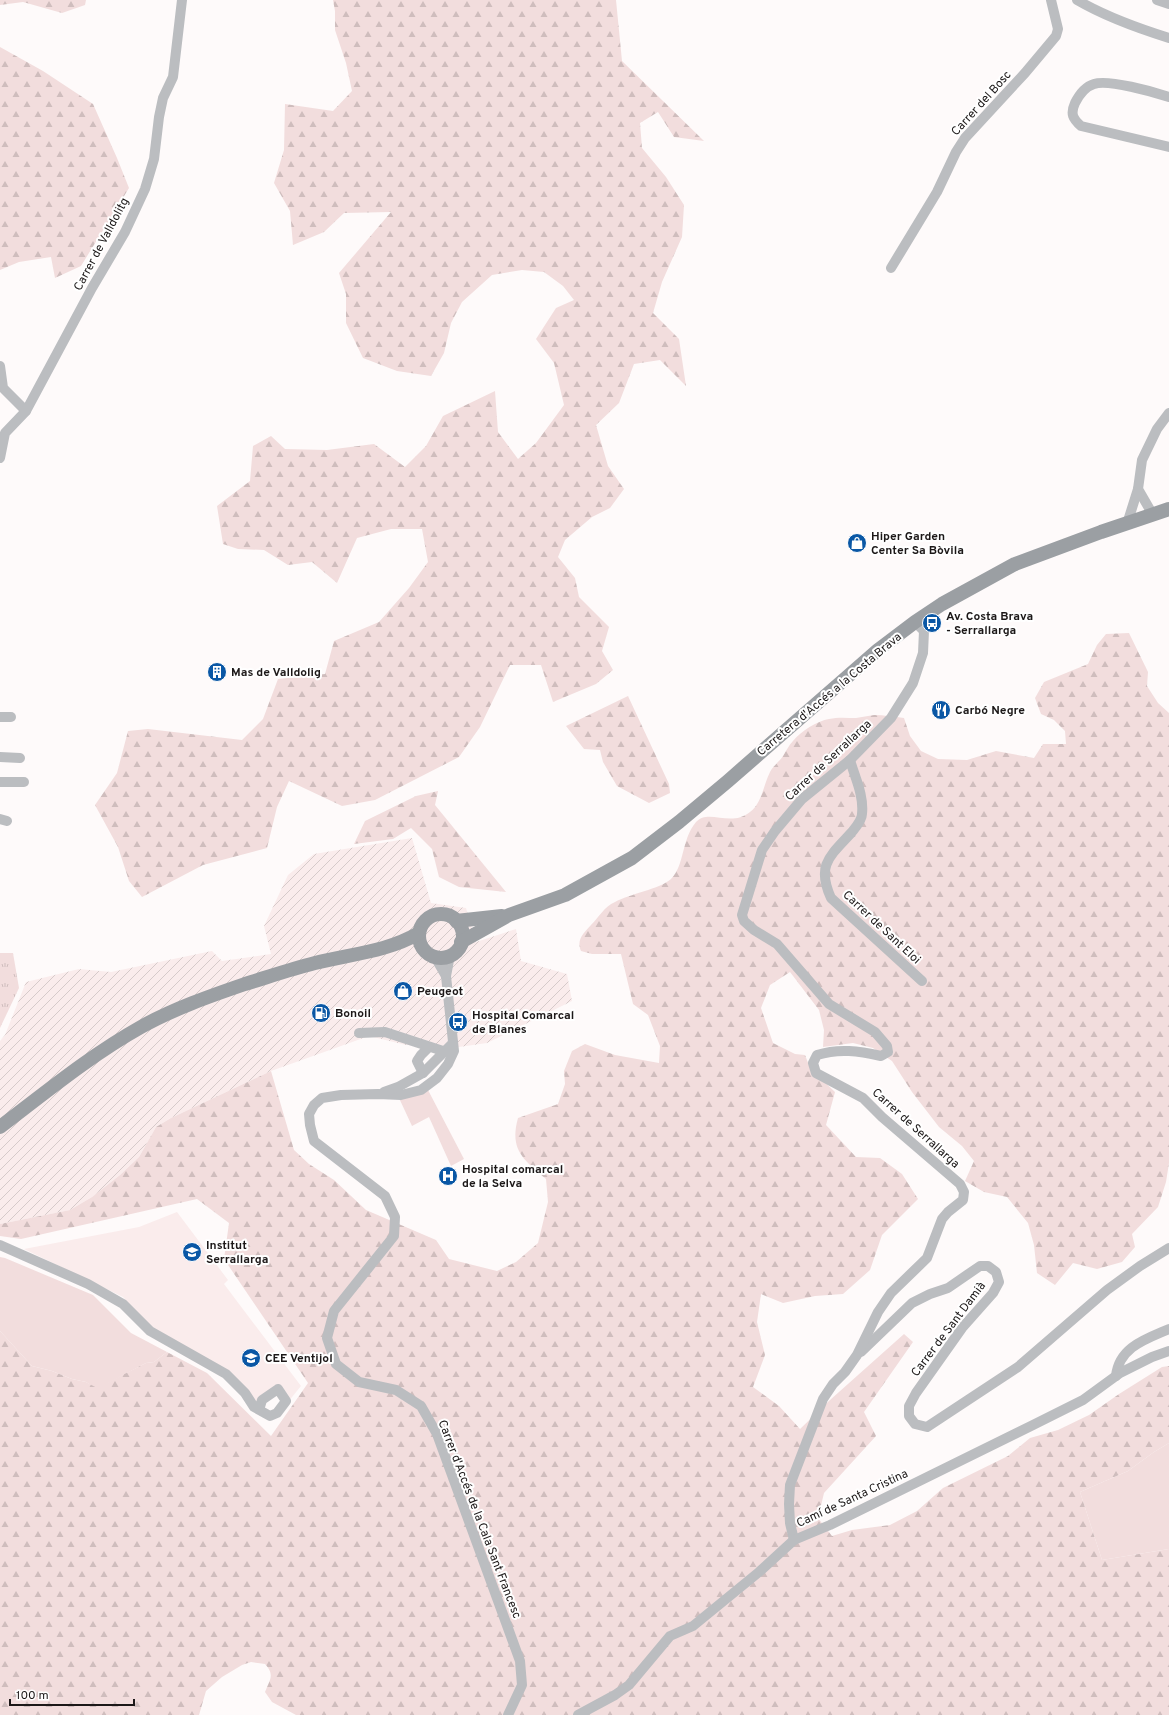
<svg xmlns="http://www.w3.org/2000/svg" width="1169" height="1715" font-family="Overpass,sans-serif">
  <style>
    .built { fill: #faecec }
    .industrial { fill: url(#industrial-furrows) }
    .green { fill: #f2dddd }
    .forest { fill: url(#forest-firs) }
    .park { fill: url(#park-tufts) }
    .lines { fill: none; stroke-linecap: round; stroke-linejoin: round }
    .street { stroke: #bbbdc0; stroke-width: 10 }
    .secondary { stroke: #9b9fa3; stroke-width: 14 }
    .labels { text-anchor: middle; stroke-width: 4; stroke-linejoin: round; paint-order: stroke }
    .street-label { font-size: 12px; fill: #1c1818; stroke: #fff }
    .poi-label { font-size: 12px; font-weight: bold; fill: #1c1818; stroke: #fff; text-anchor: start }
  </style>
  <defs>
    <pattern id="industrial-furrows" width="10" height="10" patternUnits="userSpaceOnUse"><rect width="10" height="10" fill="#faecec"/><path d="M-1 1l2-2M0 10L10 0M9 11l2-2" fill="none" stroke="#d6caca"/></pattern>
    <pattern id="forest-firs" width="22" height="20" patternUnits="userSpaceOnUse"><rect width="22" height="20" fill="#f2dddd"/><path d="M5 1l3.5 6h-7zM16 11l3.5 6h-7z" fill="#cfbdbd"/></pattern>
    <pattern id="park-tufts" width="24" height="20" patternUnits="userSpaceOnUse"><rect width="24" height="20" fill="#f2dddd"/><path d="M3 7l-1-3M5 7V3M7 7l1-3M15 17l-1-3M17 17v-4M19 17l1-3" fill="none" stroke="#cfbdbd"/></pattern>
  </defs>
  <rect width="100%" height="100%" fill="#fefafa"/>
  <path class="built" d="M177,1212L228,1280L224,1284L301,1386L288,1402L275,1386L255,1404L227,1371L151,1329L123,1297L24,1249L139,1227Z"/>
  <path class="industrial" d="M412,838L431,903L466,908L476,942L516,929L521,961L567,974L572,1001L487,1043L459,1047L406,1045L369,1036L271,1071L171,1118L156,1127L139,1157L120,1175L92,1197L70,1210L0,1224V1041L5,1035L26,982L79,969L111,972L212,951L222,961L271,954L264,926L288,875L314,854Z"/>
  <g class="green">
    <path d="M428,1090L464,1159L451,1166L429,1117L412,1126L399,1098Z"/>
    <path d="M0,1257L5,1258L93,1295L131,1333L167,1352L154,1362L146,1363L97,1389L86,1382L72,1379L52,1371L32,1366L0,1331Z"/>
    <path d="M1169,1443V1549L1102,1560L1080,1492L1128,1471L1154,1452Z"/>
  </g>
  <g class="forest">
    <path d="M0,0H86L85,5L62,13L23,2L0,5Z"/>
    <path d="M333,0H616L622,61L704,141L674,137L658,112L640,123L642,148L666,177L684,205L682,237L662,282L653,313L679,339L686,386L660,360L634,364L619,403L596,425L608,466L624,489L610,508L592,517L565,540L558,557L575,578L579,597L609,627L602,651L613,670L596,684L553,702L541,665H510L480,727L459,757L375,800L342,806L289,781L277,807L267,848L203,865L142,897L129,881L118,847L95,805L117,773L128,731L148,729L242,740L263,719L278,679L325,674L334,641L379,622L409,588L428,562L422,529H391L357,538L337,583L312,562L288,565L264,550L238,549L223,544L217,506L250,481L253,446L271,436L285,449L327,450L374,444L405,467L426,446L443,416L495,391L498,432L518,459L536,443L564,405L554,363L536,339L556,308L574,300L563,286L544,272L522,270L492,275L462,302L451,323L444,353L431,376L397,371L363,358L346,323V294L339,273L391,212L344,213L324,232L293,245L290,211L274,183L284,150L285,104L333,111L352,91L346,63L335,30V11Z"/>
    <path d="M0,47L43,71L93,104L117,158L129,188L81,266L55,278L51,257L19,262L0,270Z"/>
    <path d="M1129,633L1148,672L1147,686L1158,703L1169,713V1163L1166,1182L1158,1207L1132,1234L1135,1247L1122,1262L1097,1269L1073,1263L1055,1285L1037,1273L1034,1245L1028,1223L1007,1197L984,1192L965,1181L974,1161L962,1146L939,1127L912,1092L892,1061L873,1048L853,1043L823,1047L824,1030L819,1010L790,972L770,985L761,1008L773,1043L795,1054L805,1055L810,1068L835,1092L826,1125L856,1157L880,1158L902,1174L918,1199L882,1235L870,1270L843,1294L815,1296L783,1303L761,1294L757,1322L765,1355L753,1387L779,1406L800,1429L830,1400L904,1334L913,1342L864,1412L876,1436L824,1493L818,1518L832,1536L852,1530L890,1525L917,1511L943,1488L1008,1456L1030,1438L1058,1430L1089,1415L1119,1394L1162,1367L1169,1366V1443L1154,1452L1128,1471L1080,1492L1102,1560L1169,1549V1715H296L272,1702L265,1692C270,1679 275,1675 265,1664L251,1662L242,1665L222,1677L206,1691L199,1715H0V1331L32,1366L52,1371L72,1379L86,1382L97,1388L146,1363L154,1362L167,1352L207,1373L271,1436L308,1383L224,1259L229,1223L197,1199L21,1239L0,1236V1224L70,1210L92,1197L120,1175L139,1157L156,1127L171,1118L271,1071L294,1150L309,1164L334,1180L366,1210L436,1240L449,1259L497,1271L516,1262L538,1243L548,1202L546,1179C524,1160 509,1150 518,1118L558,1104L565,1084L564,1071L572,1051L585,1044L615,1055L659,1063L660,1046L648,1015L633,1004L621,954H592L581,951C576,939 584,933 591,925C599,917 604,907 615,902C629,894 660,889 671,879C685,865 681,840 696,822C709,808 730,828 750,812C762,803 763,786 770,772C773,766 779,762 783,756C786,751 789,745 793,741C801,731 817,721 829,719C838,717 847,718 856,718C862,717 868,716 874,715C884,715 895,717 904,718L910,736L921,751L938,759L967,760L996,751L1034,758L1043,744H1066L1065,731L1054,720L1041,714L1035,698L1044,682L1088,664L1097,645L1106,634Z"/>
    <path d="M628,696L669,784L670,793L649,803L617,786L603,762L600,750L584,749L566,726Z"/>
    <path d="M438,791L435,805L506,892L459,887L439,877L432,849L411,828L393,839L354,844L365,821L416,796Z"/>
  </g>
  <path class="park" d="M0,953H13L19,988L0,1028Z"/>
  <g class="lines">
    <g class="street">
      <path d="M1077,0C1106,17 1137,28 1169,38"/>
      <path d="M1157,0L1169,4"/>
      <path d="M1169,97C1154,92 1108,79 1094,84C1084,87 1079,95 1075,103C1070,114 1073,119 1081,126L1169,147"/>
      <path d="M891,268L937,192L956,152L965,138L1025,73L1056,36L1058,29L1051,0"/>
      <path d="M0,366L3,388L26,411"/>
      <path d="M0,458L5,433L26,411L92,288L125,232L145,189L154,159L159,117L163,98L173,77L182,0"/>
      <path d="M1153,515L1138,489L1142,460L1157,429L1169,413"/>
      <path d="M1127,524L1138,489"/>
      <path d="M0,717H11"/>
      <path d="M0,757L20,758"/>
      <path d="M850,760C855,778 864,795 862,814C862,820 856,827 852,832C830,856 816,865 831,898L922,981"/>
      <path d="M0,782H24"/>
      <path d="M0,819L7,821"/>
      <path d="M450,955L446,976L454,1051L448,1064L437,1078L421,1090L401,1095L378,1094L341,1095L322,1098L314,1105L309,1114L310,1125L314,1141L385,1196L395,1217L394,1236L334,1311L327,1338L336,1364L359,1382L396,1390L421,1406L437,1434L520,1661L522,1685L508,1715"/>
      <path d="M435,957L446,976"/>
      <path d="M359,1033L385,1032L443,1051"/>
      <path d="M423,1073L417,1061L421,1055L429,1047"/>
      <path d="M384,1092L398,1087L423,1073L453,1043"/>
      <path d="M0,1245L88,1284L123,1304L150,1331L226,1374L245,1393L254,1407L270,1416L277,1413L286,1401L278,1389L262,1400L259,1410"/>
      <path d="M861,1352L912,1303L930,1294L948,1288L980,1266H988L996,1272L999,1282L993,1293L962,1328L916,1393L909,1406V1416L915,1424L927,1427L1018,1367L1107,1290L1140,1266L1169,1248"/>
      <path d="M1116,1376C1119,1347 1146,1339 1169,1329"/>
      <path d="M794,1540L790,1523L789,1504L790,1485L823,1399L833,1384L845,1372L857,1355L878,1312L891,1293L927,1258L942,1219L948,1212L963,1200L964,1192L960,1184L882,1117L863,1098L816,1073L813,1063L817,1055C839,1048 859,1051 881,1056L888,1052L887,1046L875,1032L829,1004L777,944L754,930L744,921L742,915L762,850L775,831L802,799L850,760L891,718L913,683L923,653L924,631L915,622"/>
      <path d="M578,1715L615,1695L629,1685L670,1636L693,1626L759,1572L794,1540L830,1525L1033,1425L1083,1400L1120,1373L1152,1357L1169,1351"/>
    </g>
    <g class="secondary">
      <circle cx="441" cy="936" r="22"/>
      <path d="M456,921L502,916"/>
      <path d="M461,942L509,915L565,895L632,858L679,822L728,781L878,650L915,622L942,604L1015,564L1101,532L1169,509"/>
      <path d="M0,1127C46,1092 91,1055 141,1027C173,1009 210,996 245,984C268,977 291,969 315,963C350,954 387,952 419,933"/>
    </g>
  </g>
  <defs>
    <g id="shop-disc" transform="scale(1)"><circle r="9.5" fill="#0a57a5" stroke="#fff"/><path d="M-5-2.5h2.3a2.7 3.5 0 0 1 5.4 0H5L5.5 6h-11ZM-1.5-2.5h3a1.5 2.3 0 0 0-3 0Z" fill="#fff"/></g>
    <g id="bus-disc" transform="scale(1)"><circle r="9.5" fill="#0a57a5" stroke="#fff"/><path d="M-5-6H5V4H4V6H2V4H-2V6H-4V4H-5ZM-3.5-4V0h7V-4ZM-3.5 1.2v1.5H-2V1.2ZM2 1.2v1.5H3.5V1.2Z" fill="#fff"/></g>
    <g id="building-disc" transform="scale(1)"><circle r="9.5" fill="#0a57a5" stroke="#fff"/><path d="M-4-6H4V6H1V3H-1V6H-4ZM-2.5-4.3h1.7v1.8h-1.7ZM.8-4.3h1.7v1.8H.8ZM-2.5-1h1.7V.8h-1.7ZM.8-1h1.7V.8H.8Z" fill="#fff"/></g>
    <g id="restaurant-disc" transform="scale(1)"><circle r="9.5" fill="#0a57a5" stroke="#fff"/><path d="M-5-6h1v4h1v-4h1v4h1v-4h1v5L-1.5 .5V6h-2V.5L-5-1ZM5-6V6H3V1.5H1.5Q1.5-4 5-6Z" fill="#fff"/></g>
    <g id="fuel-disc" transform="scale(1)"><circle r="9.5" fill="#0a57a5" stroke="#fff"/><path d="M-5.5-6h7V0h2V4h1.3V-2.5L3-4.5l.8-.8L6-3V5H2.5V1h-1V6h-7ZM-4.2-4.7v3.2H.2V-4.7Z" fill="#fff"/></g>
    <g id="hospital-disc" transform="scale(1)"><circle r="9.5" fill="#0a57a5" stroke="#fff"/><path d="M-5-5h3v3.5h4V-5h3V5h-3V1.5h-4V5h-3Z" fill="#fff"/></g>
    <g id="school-disc" transform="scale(1)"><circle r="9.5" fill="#0a57a5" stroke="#fff"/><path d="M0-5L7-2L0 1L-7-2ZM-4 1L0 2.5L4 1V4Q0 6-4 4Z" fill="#fff"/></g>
  </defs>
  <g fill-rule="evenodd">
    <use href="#shop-disc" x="857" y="543"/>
    <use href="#bus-disc" x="932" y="623"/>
    <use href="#building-disc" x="217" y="672"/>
    <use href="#restaurant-disc" x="941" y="710"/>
    <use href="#shop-disc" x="403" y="991"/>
    <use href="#fuel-disc" x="321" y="1013"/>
    <use href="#bus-disc" x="458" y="1022"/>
    <use href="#hospital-disc" x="448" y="1176"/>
    <use href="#school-disc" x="192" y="1252"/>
    <use href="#school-disc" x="251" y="1358"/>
  </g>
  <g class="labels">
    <g class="street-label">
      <text transform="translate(981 103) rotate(-48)" y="4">Carrer del Bosc</text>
      <text transform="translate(101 244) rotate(-62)" y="4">Carrer de Valldolitg</text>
      <text transform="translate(829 694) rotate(-40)" y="4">Carretera d'Accés a la Costa Brava</text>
      <text transform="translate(828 760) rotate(-43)" y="4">Carrer de Serrallarga</text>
      <text transform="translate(882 927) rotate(43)" y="4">Carrer de Sant Eloi</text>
      <text transform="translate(916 1128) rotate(42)" y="4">Carrer de Serrallarga</text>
      <text transform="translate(948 1329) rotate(-53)" y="4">Carrer de Sant Damià</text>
      <text transform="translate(852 1498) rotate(-25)" y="4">Camí de Santa Cristina</text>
      <text transform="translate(480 1519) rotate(69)" y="4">Carrer d'Accés de la Cala Sant Francesc</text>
    </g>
    <g class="poi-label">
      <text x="871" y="540">Hiper Garden<tspan x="871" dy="14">Center Sa Bòvila</tspan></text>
      <text x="946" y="620">Av. Costa Brava<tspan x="946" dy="14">- Serrallarga</tspan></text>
      <text x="231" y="676">Mas de Valldolig</text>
      <text x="955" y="714">Carbó Negre</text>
      <text x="417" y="995">Peugeot</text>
      <text x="335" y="1017">Bonoil</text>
      <text x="472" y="1019">Hospital Comarcal<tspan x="472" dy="14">de Blanes</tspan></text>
      <text x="462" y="1173">Hospital comarcal<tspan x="462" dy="14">de la Selva</tspan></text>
      <text x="206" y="1249">Institut<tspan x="206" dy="14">Serrallarga</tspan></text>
      <text x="265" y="1362">CEE Ventijol</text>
    </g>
  </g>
  <path d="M10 1699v6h124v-6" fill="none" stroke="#1c1818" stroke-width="2"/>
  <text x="16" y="1699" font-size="12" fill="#1c1818" stroke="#ffffff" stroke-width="3" paint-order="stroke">100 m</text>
</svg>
